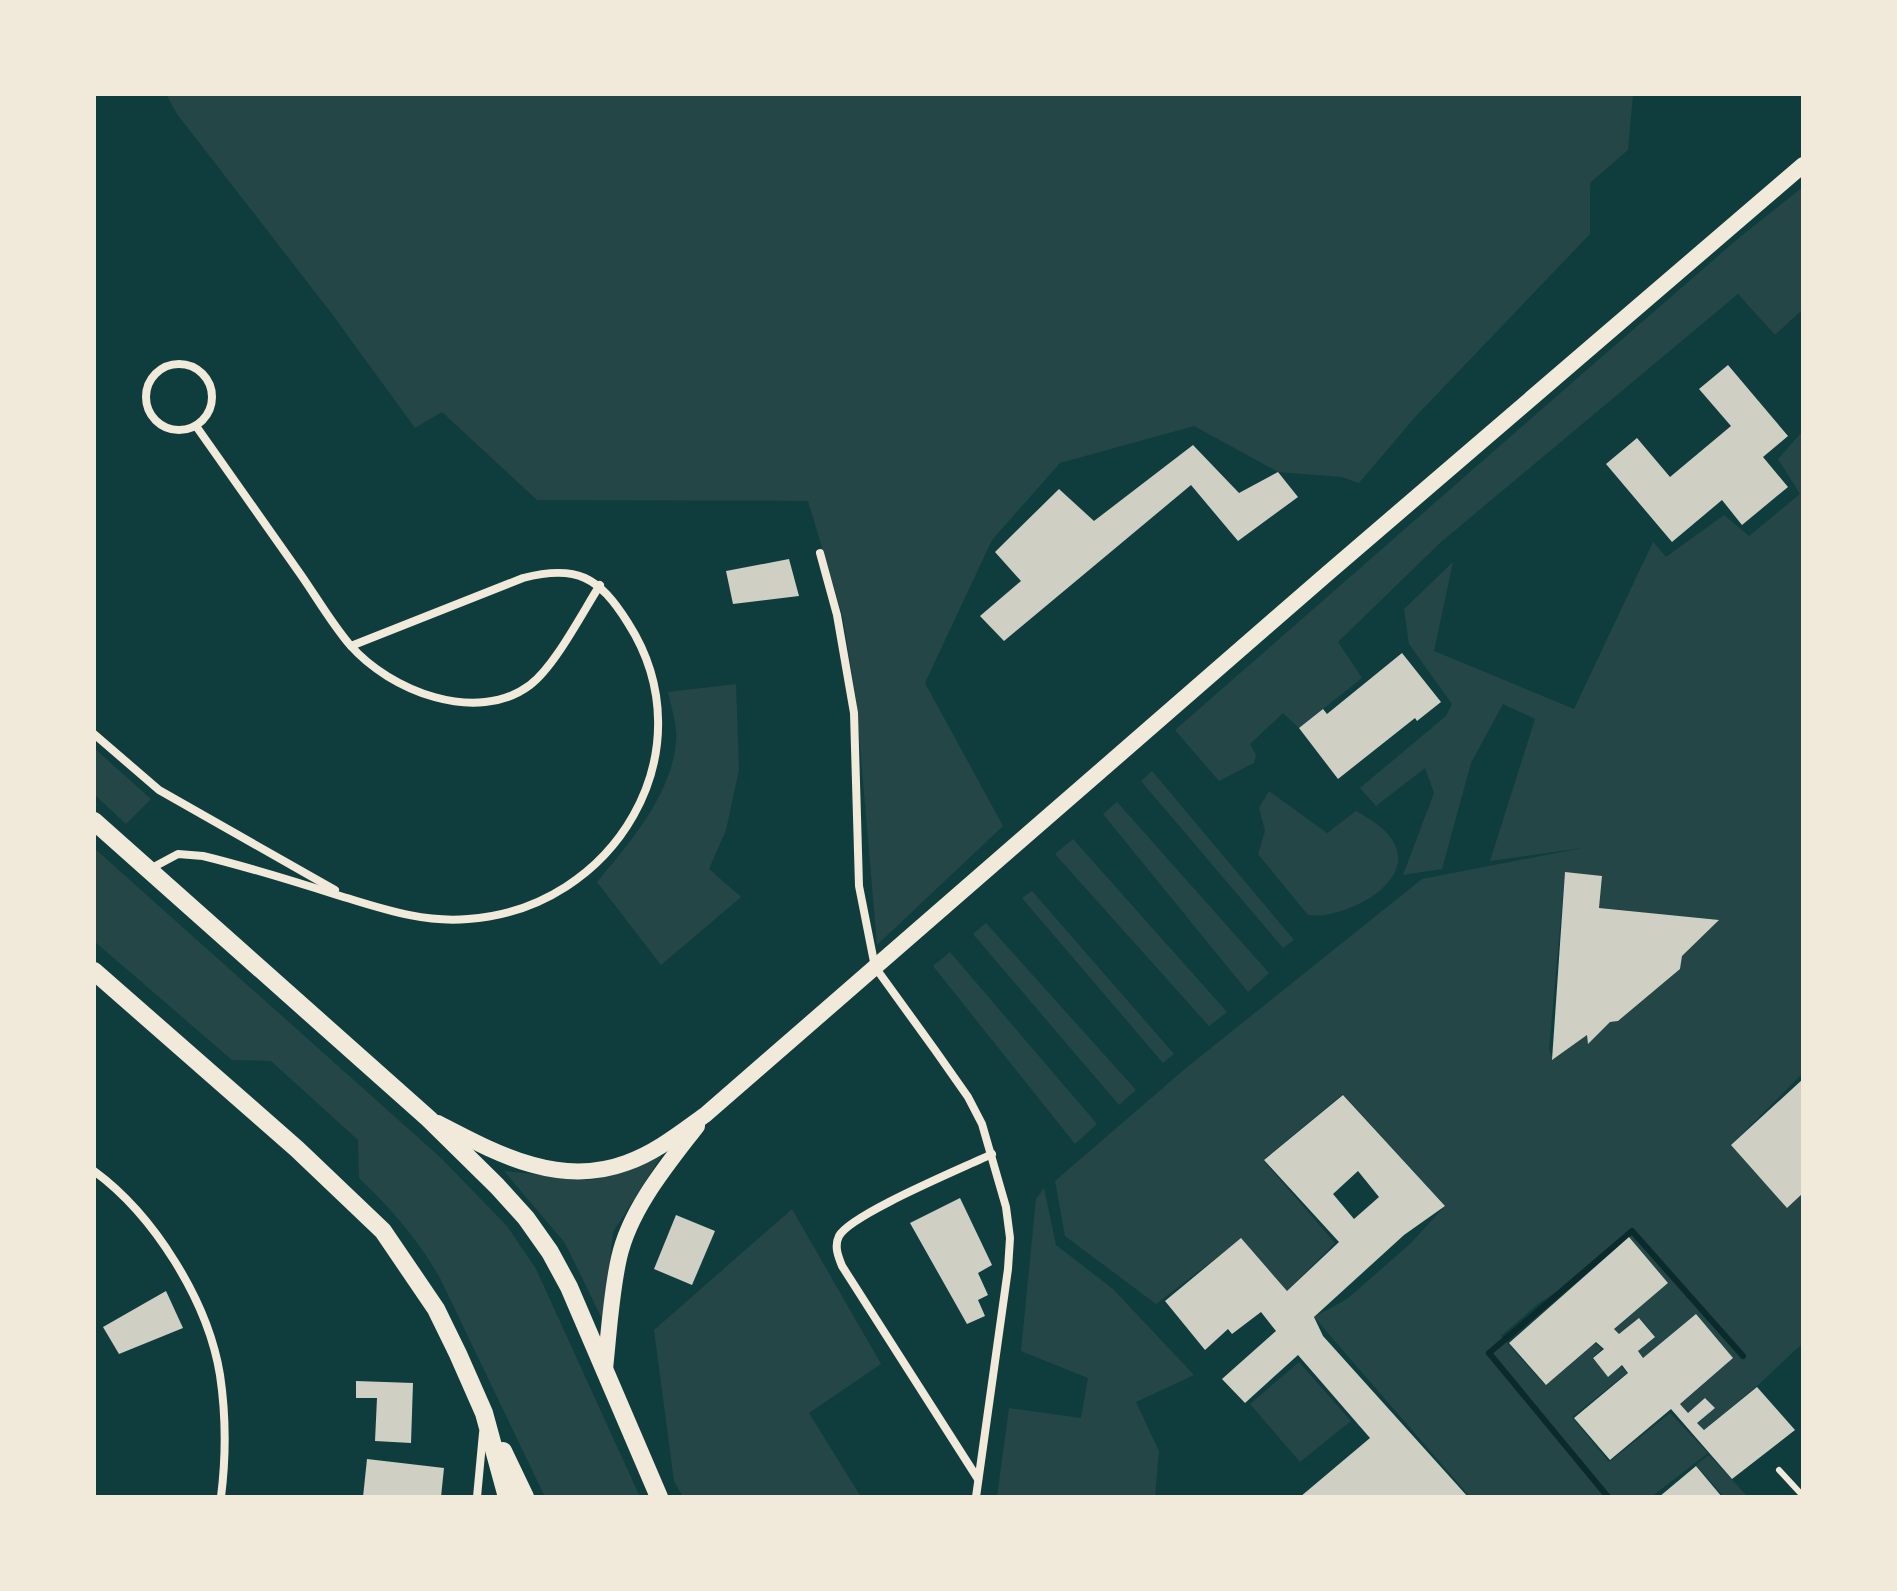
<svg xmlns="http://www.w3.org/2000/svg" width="1897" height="1591" font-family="'Asap Condensed',sans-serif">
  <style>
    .green { fill: #244646; fill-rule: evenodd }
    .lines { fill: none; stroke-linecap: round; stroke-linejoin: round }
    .stream { stroke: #0a2a2b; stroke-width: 6 }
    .building { fill: #cfcfc3; fill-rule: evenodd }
    .service { stroke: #f1e9da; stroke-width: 6 }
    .minor { stroke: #f1e9da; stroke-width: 8 }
    .secondary { stroke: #f1e9da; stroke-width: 16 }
    .primary { stroke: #f1e9da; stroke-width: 18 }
  </style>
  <rect width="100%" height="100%" fill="#0f3d3e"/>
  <g class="green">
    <path d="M166,94H1633L1628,150L1591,182L1590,187V234L1416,416L1359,483L1342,477L1278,472L1194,426L1060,463L992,540L925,683L1003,826L877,945L856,699L843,618L808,501L537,500L442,412L415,428L332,314L177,114Z"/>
    <path d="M1803,187V309L1775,335L1738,294L1441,542L1338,642L1362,678L1299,728L1283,713L1250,744L1256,755L1254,763L1219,781L1175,730L1574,381L1740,237Z"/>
    <path d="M1801,433L1803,435V1073L1731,1145L1786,1207L1803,1193V1343L1757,1386L1704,1430L1697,1423L1714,1408L1706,1398L1688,1413L1680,1404L1733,1358H1643L1638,1351L1655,1337L1640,1318L1619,1334L1614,1329L1668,1283L1629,1237L1597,1265L1538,1304L1501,1336L1544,1384L1595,1343L1602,1349L1592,1358L1608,1377L1621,1366L1627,1373L1572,1417L1609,1462L1670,1413L1708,1453L1651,1497H1470L1314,1317L1347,1299L1410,1244L1445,1206L1343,1094L1263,1160L1335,1243L1287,1291L1241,1239L1156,1304L1065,1236L1055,1181L1186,1068L1422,879L1582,848L1490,861L1535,719L1503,704L1471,763L1442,869L1403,875L1434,793L1425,768L1376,806L1360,788L1446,716L1452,704L1409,644L1404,609L1453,562L1434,651L1574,709L1653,542L1666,557L1724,515L1749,536L1800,494L1778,459ZM1565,872L1602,877L1599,908L1718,921L1682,956L1680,969L1618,1021L1610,1022L1588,1043L1587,1035L1553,1059L1549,1050Z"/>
    <path d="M736,684L739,770L726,830L709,869L741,897L661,965L597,882C629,844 672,794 676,742C678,727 671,707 668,692Z"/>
    <path d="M94,748L151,799L126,824L94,794Z"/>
    <path d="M1152,771L1294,940L1283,948L1141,781Z"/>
    <path d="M1269,791L1327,833L1356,811C1373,821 1395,833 1398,855C1402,891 1337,920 1308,915L1258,854L1265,831L1259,808Z"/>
    <path d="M1117,802L1269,973L1248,992L1103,814Z"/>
    <path d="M1073,839L1227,1012L1209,1026L1055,854Z"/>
    <path d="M94,848L441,1158L507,1226L536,1269L640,1497H545L440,1278C417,1238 392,1210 359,1178L358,1140L271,1061L232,1060L94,941Z"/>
    <path d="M1032,891L1174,1054L1163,1063L1022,898Z"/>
    <path d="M986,923L1136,1090L1119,1105L973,934Z"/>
    <path d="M950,952L1097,1124L1075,1144L933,966Z"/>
    <path d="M662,1155L613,1232L603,1321L565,1243L504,1171L592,1180Z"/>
    <path d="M1044,1188L1056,1245L1113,1289L1194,1375L1136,1402L1159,1451L1155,1497H997L1009,1408L1081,1418L1088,1378L1021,1351L1036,1199Z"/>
    <path d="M792,1209L881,1364L809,1413L861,1497H683L674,1481L654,1330Z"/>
    <path d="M1299,1362L1351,1421L1300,1462L1250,1404Z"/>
    <path d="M1709,1455L1748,1497H1724L1696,1465Z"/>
  </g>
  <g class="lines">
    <path class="stream" d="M1608,1497L1489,1353L1632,1231L1743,1356"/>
  </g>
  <g class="building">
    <path d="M1728,365L1788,436L1763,457L1788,487L1742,525L1722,500L1672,542L1606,464L1637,438L1670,477L1731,426L1699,389Z"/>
    <path d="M1193,445L1239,493L1278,472L1298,497L1238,541L1191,485L1004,641L980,616L1021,581L995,552L1059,489L1094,521Z"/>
    <path d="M789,559L799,596L733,604L726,571Z"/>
    <path d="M1402,653L1441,702L1417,721L1415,718L1338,779L1299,728L1323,709L1327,714Z"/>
    <path d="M1565,872L1602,876L1599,908L1719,920L1682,956L1680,969L1618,1021L1610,1022L1588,1044L1587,1035L1552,1060Z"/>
    <path d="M1803,1079V1193L1787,1208L1731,1145Z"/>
    <path d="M1343,1095L1445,1206L1404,1235L1314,1317L1323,1336L1468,1497H1300L1370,1438L1298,1355L1245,1403L1222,1379L1276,1331L1261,1312L1232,1334L1228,1329L1205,1350L1165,1301L1241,1238L1287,1291L1339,1242L1264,1160ZM1358,1171L1379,1197L1354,1219L1333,1194Z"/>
    <path d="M960,1198L992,1265L978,1273L988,1295L978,1300L985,1316L967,1324L910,1223Z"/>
    <path d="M676,1215L715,1231L692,1285L654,1269Z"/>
    <path d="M1629,1237L1668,1283L1614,1329L1619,1334L1639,1318L1655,1337L1638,1351L1643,1358L1696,1314L1733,1358L1680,1404L1688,1413L1705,1398L1715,1408L1697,1423L1704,1430L1757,1387L1795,1430L1732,1479L1671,1409L1610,1460L1574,1418L1628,1373L1622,1365L1608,1377L1593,1358L1604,1349L1596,1342L1546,1385L1509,1343Z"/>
    <path d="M166,1291L183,1328L119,1354L103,1327Z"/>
    <path d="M356,1381L413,1383L411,1443L375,1441L377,1398H356Z"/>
    <path d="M367,1459L444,1468L441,1497H363Z"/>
    <path d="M1696,1466L1722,1497H1659Z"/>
  </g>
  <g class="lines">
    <path class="service" d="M1779,1470L1803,1496"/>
    <g class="minor">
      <circle cx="179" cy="397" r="33"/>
      <path d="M196,426C231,476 266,525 301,575C317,598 332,624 350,645C390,691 477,725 530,685C555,666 582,613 600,585"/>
      <path d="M820,553L837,615L854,713L859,886L875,967L935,1050L968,1097L982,1124L1006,1207L1010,1238L1008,1269L976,1497"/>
      <path d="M94,734L159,790L335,890"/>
      <path d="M150,869L178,854L203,856C248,867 293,881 337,895C381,908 421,923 468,919C614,909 710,751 628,623C599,577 577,564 523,578L351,646"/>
      <path d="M94,1171C154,1215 208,1301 220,1375C226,1415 226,1457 221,1497"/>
      <path d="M978,1479L842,1266C838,1256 834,1246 839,1236C851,1214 963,1168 992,1154"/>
      <path d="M477,1497L483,1433"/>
    </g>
    <g class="secondary">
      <path d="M438,1123C496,1153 558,1188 626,1163C655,1153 680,1133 705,1115L1328,573L1803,165"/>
      <path d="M605,1369C609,1332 611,1294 619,1258C630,1209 667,1165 697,1126"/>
    </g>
    <g class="primary">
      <path d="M94,821L429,1119L497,1186L526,1218L550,1252L569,1287L659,1497"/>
      <path d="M94,971L297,1149L383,1231L436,1309L458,1354L484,1413L507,1497"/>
      <path d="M503,1451L525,1497"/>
    </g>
  </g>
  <rect width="1897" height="1591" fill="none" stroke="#f1e9da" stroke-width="192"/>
</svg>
